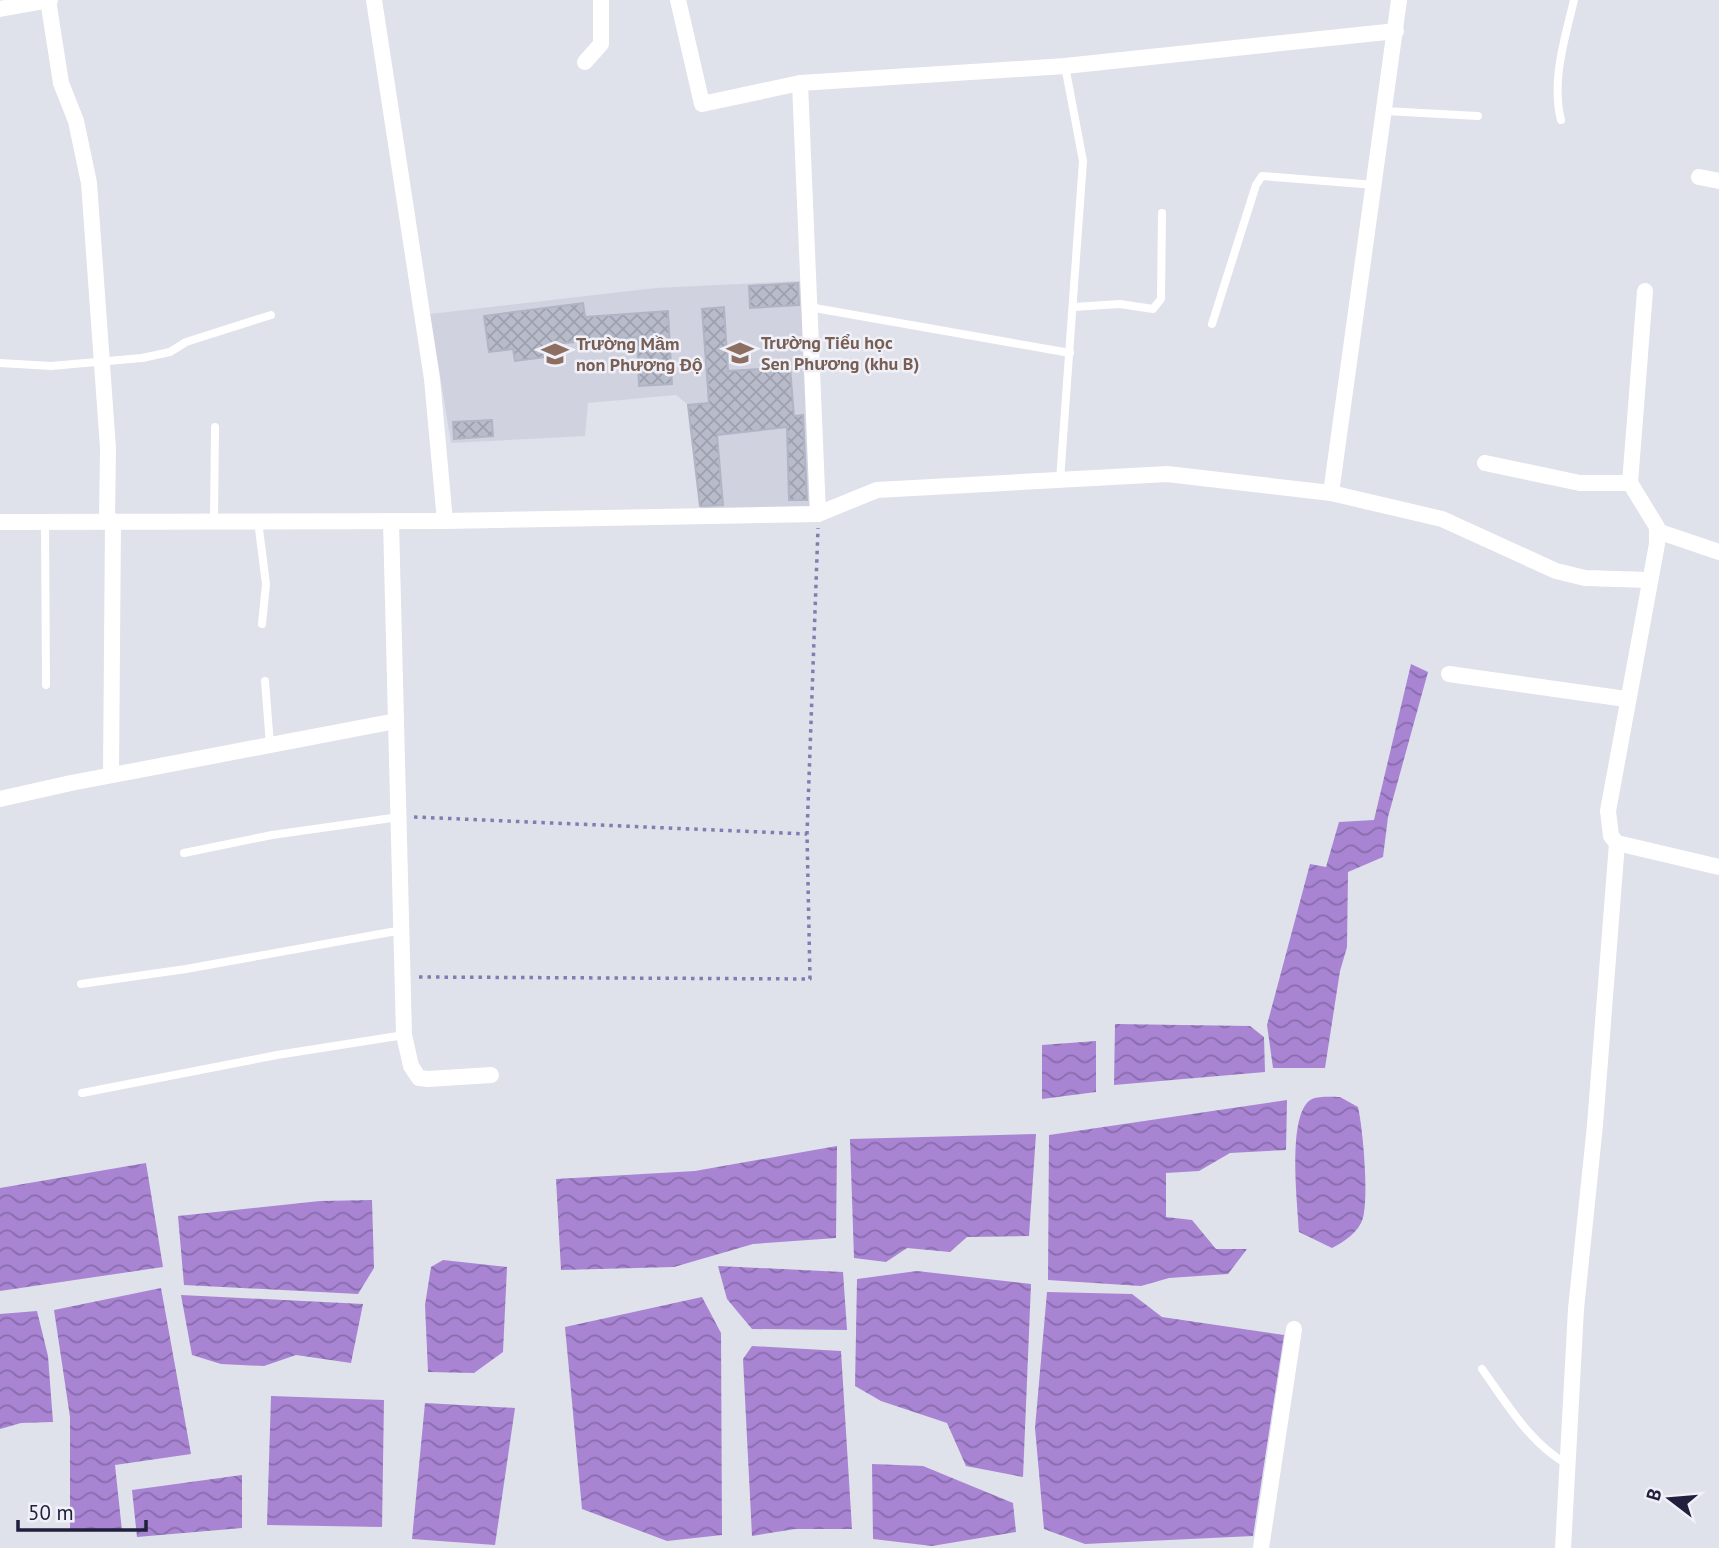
<svg xmlns="http://www.w3.org/2000/svg" width="1719" height="1548" font-family="'PT Sans',sans-serif">
  <style>
    .built { fill: #d0d3df }
    .water { fill: url(#water-waves) }
    .building { fill: url(#building-cross-hatch); stroke: #b1b4c5; stroke-width: 2 }
    .lines { fill: none; stroke-linecap: round; stroke-linejoin: round }
    .path { stroke: #7e7fb0; stroke-width: 3.5; stroke-dasharray: 3.5 5; stroke-linecap: butt }
    .service { stroke: #fff; stroke-width: 8 }
    .minor { stroke: #fff; stroke-width: 16 }
    .labels { text-anchor: middle; stroke-width: 5; stroke-linejoin: round; paint-order: stroke }
    .education-label { font-size: 18px; font-weight: bold; fill: #785e54; stroke: #f0f1f8; text-anchor: start }
  </style>
  <defs>
    <pattern id="water-waves" width="16" height="10" patternUnits="userSpaceOnUse" patternTransform="scale(1.75)"><rect width="16" height="10" fill="#a884d3"/><path d="M0 5q4-4 8 0t8 0" fill="none" stroke="#886cac"/></pattern>
    <pattern id="building-cross-hatch" width="8" height="8" patternUnits="userSpaceOnUse" patternTransform="scale(1.75)"><rect width="8" height="8" fill="#b8bbc9"/><path d="M0 0l8 8M0 8l8-8" fill="none" stroke="#9ea0ae"/></pattern>
  </defs>
  <rect width="100%" height="100%" fill="#dfe1eb"/>
  <path class="built" d="M800,281L811,393L812,506L701,510L688,405L676,395L588,403L585,436L451,443L430,314L656,288Z"/>
  <g class="water">
    <path d="M1411,664L1428,672L1388,817L1383,857L1348,872L1347,947L1340,971L1325,1068H1273L1267,1025L1310,864L1326,867L1339,822L1374,820Z"/>
    <path d="M1115,1024L1250,1026L1264,1037L1265,1072L1114,1085Z"/>
    <path d="M1096,1041V1092L1042,1099V1045Z"/>
    <path d="M1340,1097L1358,1107C1363,1129 1369,1197 1363,1218C1359,1232 1344,1242 1332,1248L1299,1232C1298,1205 1286,1112 1312,1099C1319,1096 1332,1097 1340,1097Z"/>
    <path d="M1287,1100L1286,1150L1230,1153L1199,1171L1166,1173V1217L1192,1220L1216,1249H1247L1228,1274L1169,1278L1141,1286L1048,1280L1049,1135Z"/>
    <path d="M1036,1134L1029,1236L967,1237L950,1252L907,1248L886,1262L854,1258L850,1139Z"/>
    <path d="M837,1146L836,1238L753,1244L674,1267L561,1270L556,1179L695,1171Z"/>
    <path d="M146,1163L163,1267L0,1291V1188Z"/>
    <path d="M372,1200L374,1268L358,1294L184,1285L178,1216L320,1201Z"/>
    <path d="M443,1260L507,1267L503,1352L474,1373L428,1372L425,1305L431,1267Z"/>
    <path d="M718,1266L843,1272L847,1330L752,1329L727,1299Z"/>
    <path d="M917,1271L1031,1284L1023,1477L966,1466L947,1423L881,1401L855,1386L857,1279Z"/>
    <path d="M161,1288L191,1454L115,1465L122,1531L70,1530V1417L54,1310Z"/>
    <path d="M1047,1292L1132,1294L1162,1317L1284,1335L1253,1536L1085,1544L1044,1529L1035,1428Z"/>
    <path d="M181,1295L363,1304L351,1363L296,1355L264,1366L221,1364L192,1355Z"/>
    <path d="M702,1297L721,1333L722,1535L667,1541L582,1509L565,1327Z"/>
    <path d="M37,1311L48,1356L53,1422L21,1423L0,1429V1314Z"/>
    <path d="M752,1346L841,1351L852,1529H795L752,1536L743,1359Z"/>
    <path d="M271,1396L384,1400L382,1527L267,1525Z"/>
    <path d="M425,1403L515,1408L495,1545L412,1539Z"/>
    <path d="M872,1464L923,1466L1013,1503L1016,1532L932,1546L873,1539Z"/>
    <path d="M242,1475V1528L137,1537L132,1490Z"/>
  </g>
  <g class="building">
    <path d="M798,283L799,305L750,308L749,286Z"/>
    <path d="M583,303L585,317L668,311L672,384L639,386L637,337L552,344L554,356L515,361L513,349L489,352L484,316Z"/>
    <path d="M724,307L728,371L790,367L794,416L803,415L807,500H789L787,427L717,435L723,505L700,506L688,405L709,403L702,309Z"/>
    <path d="M492,420L493,436L454,439L453,422Z"/>
  </g>
  <g class="lines">
    <g class="path">
      <path d="M414,817L807,834"/>
      <path d="M419,977L810,979L807,834L818,528"/>
    </g>
    <g class="service">
      <path d="M1385,111L1478,116"/>
      <path d="M1561,120C1551,81 1565,38 1574,0"/>
      <path d="M809,307L1070,353"/>
      <path d="M1074,307L1120,304L1153,309L1161,299L1162,213"/>
      <path d="M1212,324L1256,185L1262,176L1375,185"/>
      <path d="M0,363L51,366L142,358L170,352L186,342L271,315"/>
      <path d="M1060,480L1083,161L1065,66"/>
      <path d="M214,520L215,427"/>
      <path d="M258,521L266,584L262,624"/>
      <path d="M45,522L46,685"/>
      <path d="M265,681L270,745"/>
      <path d="M184,853L272,835L399,817"/>
      <path d="M81,984L186,969L402,930"/>
      <path d="M82,1093L277,1055L404,1035"/>
      <path d="M1482,1369C1506,1402 1530,1444 1567,1464"/>
    </g>
    <g class="minor">
      <path d="M48,0L61,83L76,121L89,183L108,448L107,521"/>
      <path d="M374,0L432,379L445,521"/>
      <path d="M678,0L702,104L800,83L1065,66L1396,31"/>
      <path d="M0,9L50,0"/>
      <path d="M585,62L601,44V0"/>
      <path d="M800,83L818,514"/>
      <path d="M1699,177L1719,181"/>
      <path d="M1645,291L1630,483L1657,527V544L1608,811L1611,836L1617,843L1719,867"/>
      <path d="M1485,463L1580,483H1630"/>
      <path d="M1331,493L1442,519L1556,571L1585,578L1649,580"/>
      <path d="M0,522L445,521L818,514L877,490L1167,474L1331,493L1399,0"/>
      <path d="M1657,531L1719,552"/>
      <path d="M1449,674L1626,699"/>
      <path d="M396,721L404,1035L411,1066L419,1078L428,1079L491,1075"/>
      <path d="M111,775L113,521"/>
      <path d="M0,799L71,783L396,721L391,522"/>
      <path d="M1261,1548L1294,1329"/>
      <path d="M1563,1548L1576,1309L1595,1125L1617,843"/>
    </g>
  </g>
  <defs>
    <g id="school-bare" transform="scale(2.1)"><path d="M0-5L7-2L0 1L-7-2ZM-4 1L0 2.5L4 1V4Q0 6-4 4Z" fill="#8d6e63" stroke="#f0f1f8" stroke-width="2.5" paint-order="stroke"/></g>
  </defs>
  <g fill-rule="evenodd">
    <use href="#school-bare" x="740" y="353"/>
    <use href="#school-bare" x="555" y="354"/>
  </g>
  <g class="labels">
    <g class="education-label">
      <text x="761" y="349">Trường Tiểu học<tspan x="761" dy="21">Sen Phương (khu B)</tspan></text>
      <text x="576" y="350">Trường Mầm<tspan x="576" dy="21">non Phương Độ</tspan></text>
    </g>
  </g>
  <g transform="translate(1670 1499) rotate(286)" stroke="#f0f1f8" stroke-width="5" paint-order="stroke">
  <path d="M0-5L12 26L0 18L-12 26Z" fill="#20203c"/>
  <text y="-10" font-size="19" font-weight="bold" text-anchor="middle" fill="#20203c">B</text>
  </g>
  <path d="M18 1520v10h128v-10" fill="none" stroke="#20203c" stroke-width="3.5"/>
  <text x="28" y="1520" font-size="21" fill="#20203c" stroke="#f0f1f8" stroke-width="5" paint-order="stroke">50 m</text>
</svg>
